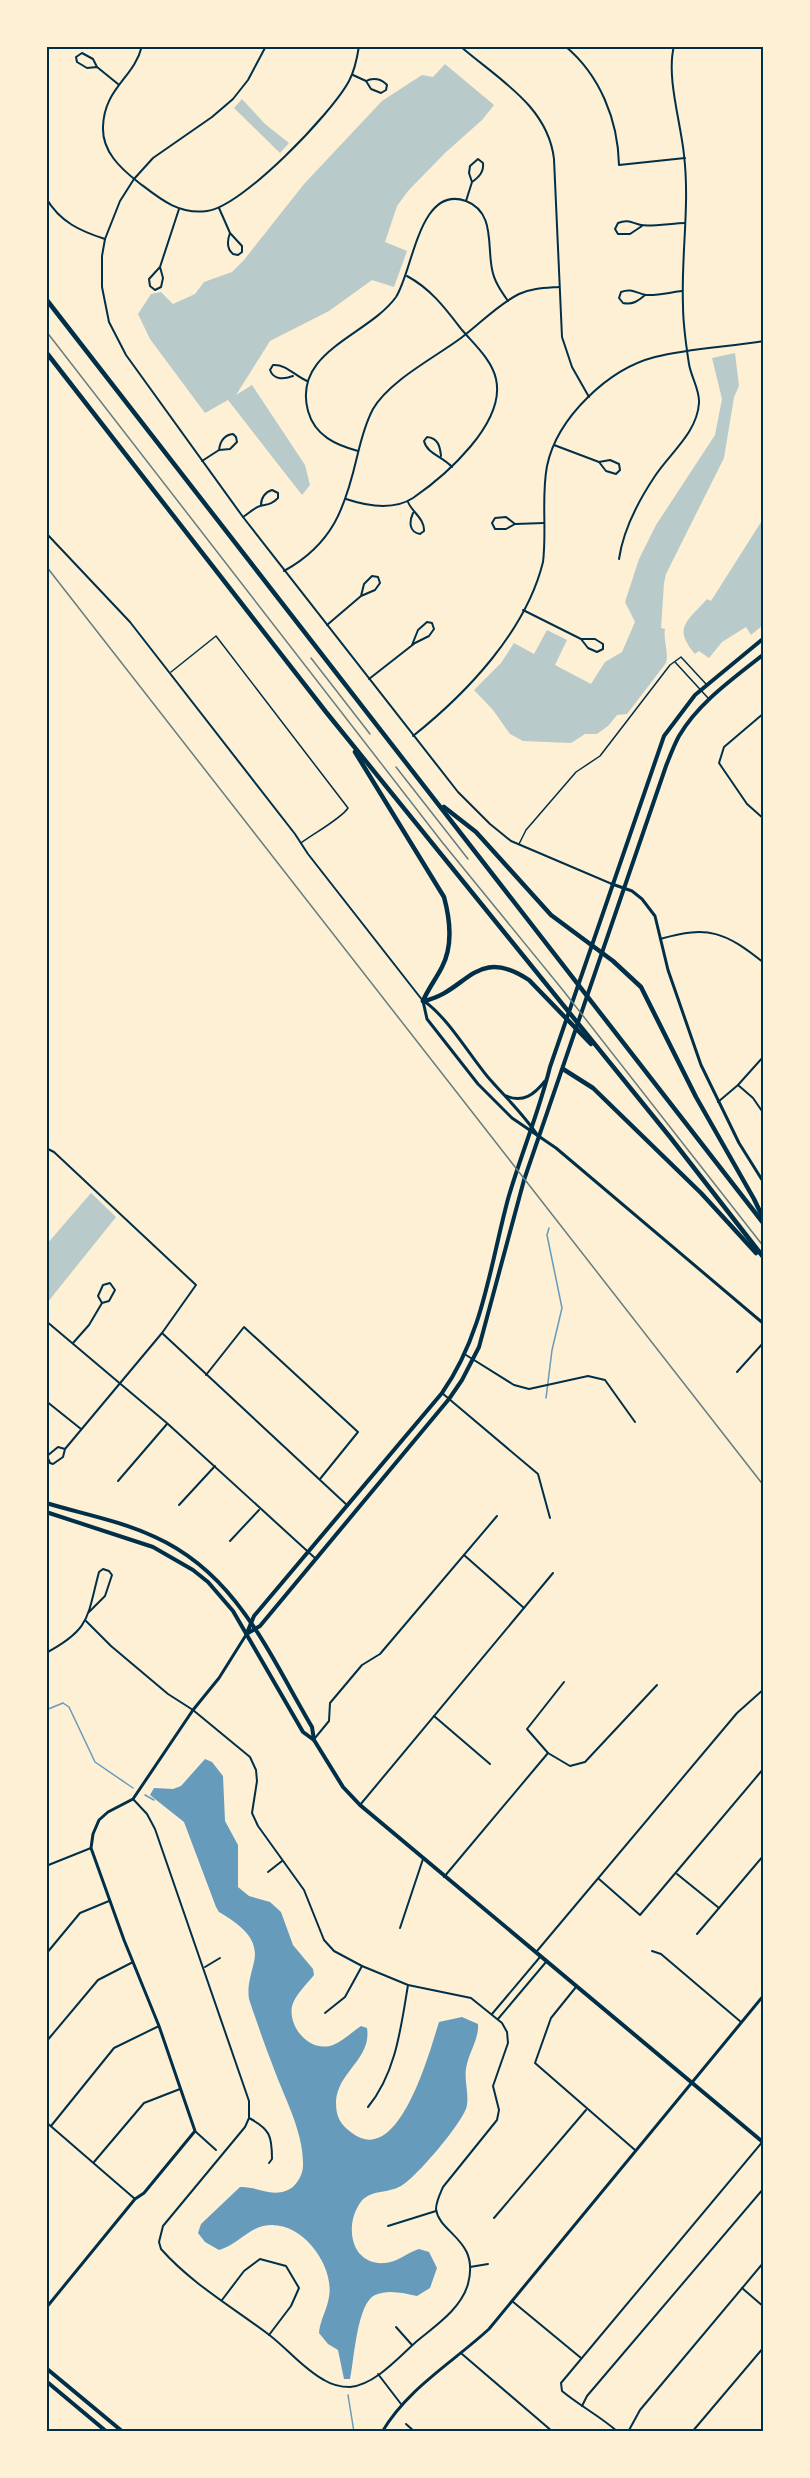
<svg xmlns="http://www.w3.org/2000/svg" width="810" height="2478" font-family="Figtree,sans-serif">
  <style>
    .green { fill: #b9caca }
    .water { fill: #669bbc }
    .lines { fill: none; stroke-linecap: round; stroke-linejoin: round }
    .stream { stroke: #669bbc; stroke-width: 1.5 }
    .service { stroke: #003049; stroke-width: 1.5 }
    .minor { stroke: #003049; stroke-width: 2 }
    .tertiary { stroke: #003049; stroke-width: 3 }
    .secondary { stroke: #003049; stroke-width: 4 }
    .motorway { stroke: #003049; stroke-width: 4.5 }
    .tram { stroke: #657d81; stroke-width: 1.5 }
    .rail { stroke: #657d81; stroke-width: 1.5 }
    .neatline { fill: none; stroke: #003049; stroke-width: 2 }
  </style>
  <rect width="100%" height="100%" fill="#fdf0d5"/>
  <g class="green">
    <path d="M445,64L494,105L482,120L445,153L408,191L397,206L385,242L407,251L394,287L372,280L329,311L270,341L236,395L252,385L305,465L310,485L302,495L228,400L205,413L150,339L138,314L151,294L161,292L173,304L195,294L204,282L232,272L244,260L304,184L382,101L422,75L433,77Z"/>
    <path d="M242,99L265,124L289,143L280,153L234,108Z"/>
    <path d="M735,353L739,386L734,397L724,458L666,574L664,583L661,628L665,629C663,641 669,652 666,663L627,714L617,715L608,726L597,734H585L571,743L523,741L510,734L493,710L474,690L501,663L514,643L534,654L547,630L567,640L555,665L591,684L605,662L622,652L635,622L625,602L639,559L656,525L715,435L722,399L712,358Z"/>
    <path d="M763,519V625L751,635L746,627L722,642L709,658L699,651L695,654C672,627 688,621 707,599L711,601Z"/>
    <path d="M91,1193L116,1217L47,1303V1244Z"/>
  </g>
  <path class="water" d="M205,1759L212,1762L223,1776L225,1821L238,1845V1887L249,1896L270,1902L281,1912L293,1945L313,1969L314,1975C307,1984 295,1995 292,2006C288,2028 310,2053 333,2045C343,2041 352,2032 361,2026L367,2028C372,2059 337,2072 336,2102C336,2117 340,2124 352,2133C399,2169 430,2050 439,2022L462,2017L478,2024C479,2038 470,2051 467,2064C463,2078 469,2091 467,2105C466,2119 415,2179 401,2186C387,2194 370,2189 360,2203C344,2226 351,2266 385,2263C398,2262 406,2253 419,2249L429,2252L437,2268L430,2288L417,2296C404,2293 388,2289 375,2295C357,2303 354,2360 350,2379H344L338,2350L328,2344L319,2333C320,2320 327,2310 329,2297C335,2264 299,2217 263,2226C247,2230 235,2246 219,2250L205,2242L198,2233L201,2224L240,2187C258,2186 271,2199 290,2189C297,2185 303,2174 303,2166C304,2133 285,2099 274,2069C265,2046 257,2023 249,1999C247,1986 251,1975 254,1962C260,1937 237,1923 219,1912L216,1907L184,1822L150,1795L154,1788L173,1789L181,1786Z"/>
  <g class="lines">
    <g class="stream">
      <path d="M546,1398L552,1350L562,1308L547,1235L549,1228"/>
      <path d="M46,1710L63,1703L69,1707L95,1762L133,1788"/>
      <path d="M145,1795L154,1800"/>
      <path d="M348,2395L354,2432"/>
    </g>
    <g class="service">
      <path d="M675,662L708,698"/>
      <path d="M171,672L216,636L348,808C342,818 313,834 301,843"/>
      <path d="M519,844L526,830L576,772L600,756L670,665L681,657L706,684"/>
    </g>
    <g class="minor">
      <path d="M142,46C134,78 104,88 103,127C102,151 120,168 138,182C159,198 178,215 207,211C242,207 332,113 349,81C355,70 357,59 359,46"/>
      <path d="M266,46L248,80L233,99L212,117L153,158L134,179L120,201L105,239L102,256V287L109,322L126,355L243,517L458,792L490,824L511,841L612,884"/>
      <path d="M460,46C498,79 548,106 554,159L562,337L572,367L589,397"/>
      <path d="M565,46C600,75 618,120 619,165L685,158"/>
      <path d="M97,67L87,68L77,62L76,57L82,53L93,59L97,67L118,84"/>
      <path d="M353,75L366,81C373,77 382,79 387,85L386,90L381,93L371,89L366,81"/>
      <path d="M46,198C60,222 80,231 105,239"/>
      <path d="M466,201L472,182L469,173L470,166L478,159L483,163C484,172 479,177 472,182"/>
      <path d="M219,208L230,233L242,246V252L238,255L233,254C227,249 227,241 230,233"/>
      <path d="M642,226L630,234H618L615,229L618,223C628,219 632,223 641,225C650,227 674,223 685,223"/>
      <path d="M160,267L163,278L161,287L155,290L150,286L149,279L160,267L179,209"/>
      <path d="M645,295C638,301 633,305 623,303L619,298L621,292C632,288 636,293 646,295C657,296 672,292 682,291"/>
      <path d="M293,376C285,379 274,381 270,370L273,365C286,364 295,376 307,381"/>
      <path d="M554,445L599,462L610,460L619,464L620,470L616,474L606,471L599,462"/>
      <path d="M358,451C336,445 315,436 308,411C292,351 368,336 396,297C413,271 419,184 466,201C495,212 487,245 492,269C494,281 501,291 508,301"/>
      <path d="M441,456C440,446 438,438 427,437L424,441C427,454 442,456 452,467"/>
      <path d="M202,461L219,450L230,449L237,442L236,437L233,434C224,435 220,442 219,450"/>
      <path d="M346,499C367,506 393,511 413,498C445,476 506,423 496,379C492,360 474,344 462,330C445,308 431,289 407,276"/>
      <path d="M408,502C412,512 425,519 424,531L420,534C409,532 409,522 413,513"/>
      <path d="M243,517C248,514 255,507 260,506C268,504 271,505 278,498V493L272,490C265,492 261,498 261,505"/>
      <path d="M515,524L506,517L495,518L492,523L495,529H506L515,524L544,523"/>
      <path d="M46,533L130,622L295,834L308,854L423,1001"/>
      <path d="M619,559C623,531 639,500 655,476C670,453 697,433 699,403C700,390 691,377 689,364C686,345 683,324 683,305C681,255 690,205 684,155C681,123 666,77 674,46"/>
      <path d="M284,571C333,544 345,508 357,457C361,440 365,424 373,409C389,381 434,358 461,338C480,324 497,305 519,294C532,288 545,288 559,287"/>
      <path d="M523,610L581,639H595L603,644V649L597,652L588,648L581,639"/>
      <path d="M327,625L361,596L375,590L380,583L378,577L372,576L364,584L361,596"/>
      <path d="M369,679L415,643L429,636L434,629L432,623L427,622L418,630L412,645"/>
      <path d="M764,713L724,747L719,763L747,804L764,819"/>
      <path d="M413,736C467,693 526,631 543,562C547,530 541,497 547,466C557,418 608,369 655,357C690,348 728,347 764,341"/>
      <path d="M660,939C709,925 725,932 764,963"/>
      <path d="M738,1085L753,1098L764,1114"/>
      <path d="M718,1102L738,1085L764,1056"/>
      <path d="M46,1148L54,1152L196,1285L162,1333L65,1449L63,1457L53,1464L50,1463L47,1456L58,1447L65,1449"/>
      <path d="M46,1321L168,1424L316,1559"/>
      <path d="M162,1333L348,1506"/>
      <path d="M73,1343L89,1325L102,1303L109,1301L115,1290L110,1283L103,1285L98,1296L102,1303"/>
      <path d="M466,1355L514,1385L529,1389L588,1376L605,1380L635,1422"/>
      <path d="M737,1372L764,1342"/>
      <path d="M206,1375L244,1327L358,1432L320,1479"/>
      <path d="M442,1393L538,1474L550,1518"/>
      <path d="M46,1401L81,1429"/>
      <path d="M118,1481L167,1424"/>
      <path d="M179,1505L215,1466"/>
      <path d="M230,1541L259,1510"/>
      <path d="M46,1551V1558"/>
      <path d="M464,1555L524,1608"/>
      <path d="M86,1621L111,1646L168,1694L193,1710L250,1757L256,1770L257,1781L252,1813L258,1826L304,1890L324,1940L334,1951L362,1966L408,1985L471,1998L502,2023L507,2032L508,2043L493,2086L499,2110L497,2120L443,2187C440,2194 436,2202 436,2209C439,2234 480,2239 468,2284C461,2309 435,2326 417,2341C399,2357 375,2385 350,2387C341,2387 332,2385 324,2380C303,2369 287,2348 268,2334C232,2307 191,2283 161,2249L159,2242L163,2226L245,2127L249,2118V2101L155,1829L147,1814L133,1799"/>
      <path d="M46,1653C91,1629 87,1617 99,1572L103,1569L109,1571L112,1575L105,1596L89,1612"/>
      <path d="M434,1716L490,1764"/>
      <path d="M315,1738L329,1721L330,1703L362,1665L380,1654L497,1516"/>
      <path d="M548,1753L570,1766L585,1762L657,1685"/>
      <path d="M360,1805L553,1573"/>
      <path d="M46,1866L91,1848"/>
      <path d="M268,1872L282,1861"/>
      <path d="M677,1874L719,1908"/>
      <path d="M444,1877L548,1753L527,1729L564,1682"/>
      <path d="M599,1879L640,1915L764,1768"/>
      <path d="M400,1928L423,1859"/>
      <path d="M697,1934L764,1855"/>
      <path d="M537,1951L737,1713L764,1689"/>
      <path d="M652,1951L661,1954L741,2022"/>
      <path d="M46,1954L80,1913L109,1901"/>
      <path d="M205,1967L220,1958"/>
      <path d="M576,1987L551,2018L535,2063L635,2150"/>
      <path d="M325,2013L345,1997L362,1966"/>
      <path d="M492,2014L540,1957"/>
      <path d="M498,2019L546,1962"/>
      <path d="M46,2042L98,1980L133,1962"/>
      <path d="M368,2107C396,2073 401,2027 408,1985"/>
      <path d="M249,2118C270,2129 272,2136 272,2159L269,2163"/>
      <path d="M46,2122L135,2199"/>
      <path d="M51,2126L114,2048L159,2026"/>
      <path d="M196,2132L216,2150"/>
      <path d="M94,2162L144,2103L180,2089"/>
      <path d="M494,2218L586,2110"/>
      <path d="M388,2226L436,2211"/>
      <path d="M470,2267L488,2264"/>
      <path d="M742,2288L764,2307"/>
      <path d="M222,2300L244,2271L260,2259L286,2266L299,2288L291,2306L269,2335"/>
      <path d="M512,2301L581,2358"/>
      <path d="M396,2327L412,2345"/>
      <path d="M462,2354L553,2432"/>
      <path d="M378,2374L401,2404"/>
      <path d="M582,2406L587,2396L764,2188"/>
      <path d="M406,2424L415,2432"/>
      <path d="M618,2432C600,2416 580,2406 562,2391L561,2383L764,2140"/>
      <path d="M628,2432L640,2410L764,2262"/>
      <path d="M692,2432L764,2347"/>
    </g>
    <g class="tertiary">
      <path d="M612,884L632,891L642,899L655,916L668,970L701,1065L739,1143L764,1183"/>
      <path d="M423,1001L427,1019L478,1084L512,1118L556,1148L764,1324"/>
      <path d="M424,1001C448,1018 468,1053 487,1076C504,1096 523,1113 538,1136"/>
      <path d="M506,1096C523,1103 534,1095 545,1081"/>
      <path d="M46,2308L135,2199L144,2193L195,2131L159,2026L124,1940L91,1848L93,1834L99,1820L108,1812L133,1799L193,1710L219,1678L246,1635"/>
      <path d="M382,2432C408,2388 452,2363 489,2329L764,1995"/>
    </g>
    <g class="secondary">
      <path d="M46,1503C83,1514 121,1521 155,1537C237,1574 269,1654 312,1727L314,1740"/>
      <path d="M46,1512L153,1547L193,1570L208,1582L233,1611L303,1732L314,1740L343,1787L360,1805L764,2143"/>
      <path d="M247,1633L254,1616L442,1393C483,1335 490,1266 508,1199C521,1154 539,1112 550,1067L664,736L695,695L764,638"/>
      <path d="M248,1633L260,1626L449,1399L462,1380L479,1347L524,1180L666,766C670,756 674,745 679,736C699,702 734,678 764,654"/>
      <path d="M46,2368L123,2432"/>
      <path d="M46,2381L107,2432"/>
    </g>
    <g class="motorway">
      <path d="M46,299L764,1224"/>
      <path d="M46,352L326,712L670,1137L764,1258"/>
      <path d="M355,752L444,897C450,919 453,946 442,967C436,979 428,989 423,1001"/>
      <path d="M444,807L476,832L551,915L613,961L641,987L696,1097L754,1199L764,1220"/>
      <path d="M423,1001C467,993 475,944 529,980L591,1044"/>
      <path d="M563,1069L593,1088L701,1193L756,1253"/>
    </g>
    <g class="tram">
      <path d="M46,331L442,842L562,989L764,1247"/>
      <path d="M311,658L370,734"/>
      <path d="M396,767L468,859"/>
    </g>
    <path class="rail" d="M46,566L764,1486"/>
  </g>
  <rect width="810" height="2478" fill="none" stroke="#fdf0d5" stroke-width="96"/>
  <rect x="48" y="48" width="714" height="2382" class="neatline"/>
</svg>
